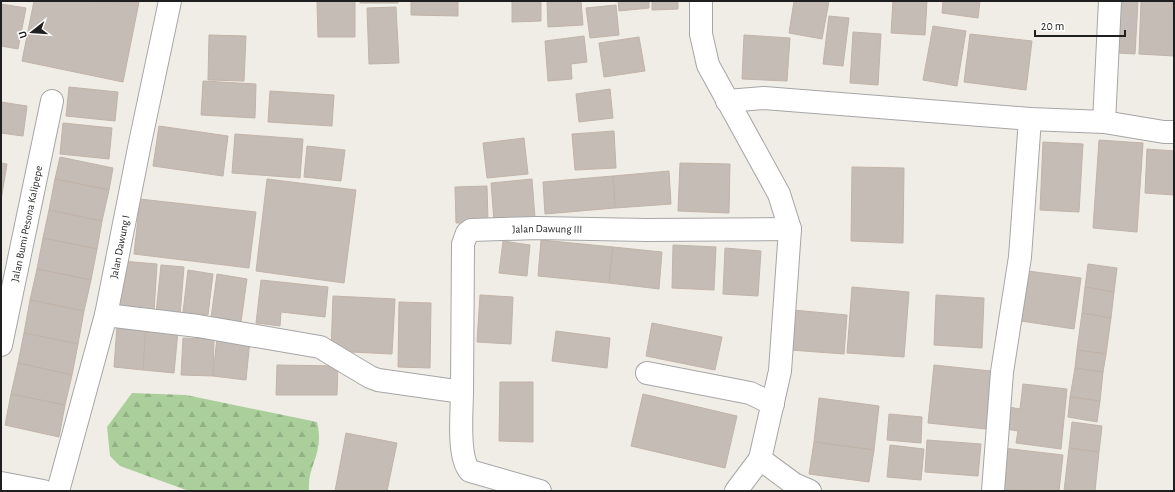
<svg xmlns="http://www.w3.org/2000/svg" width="1175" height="492" font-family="'Alegreya Sans',sans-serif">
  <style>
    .forest { fill: url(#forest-firs) }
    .building { fill: #c5bcb5; stroke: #c2b3a8 }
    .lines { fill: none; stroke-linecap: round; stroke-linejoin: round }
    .street-casing { stroke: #a6a6a6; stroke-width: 24 }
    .street { stroke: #fff; stroke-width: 22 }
    .labels { text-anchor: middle; stroke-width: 3; stroke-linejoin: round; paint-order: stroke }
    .street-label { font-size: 11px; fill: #1f1f1f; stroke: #fff }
  </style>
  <defs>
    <pattern id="forest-firs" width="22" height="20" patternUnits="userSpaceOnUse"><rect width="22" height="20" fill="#aacf9b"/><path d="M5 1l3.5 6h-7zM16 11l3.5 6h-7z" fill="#92b185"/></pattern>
  </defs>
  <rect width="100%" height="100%" fill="#f0ede6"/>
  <path class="forest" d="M132,393L186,395L317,422C325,454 307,464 309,491H189L120,466L110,456L107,427Z"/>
  <g class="building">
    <path d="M34,1L139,2L123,82L22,61Z"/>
    <path d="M317,1H355V37H318Z"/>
    <rect x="360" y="1" width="38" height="2"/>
    <path d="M411,1H458V16L411,15Z"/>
    <path d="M512,1H541V21L512,22Z"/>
    <path d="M547,1H581L583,25L548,27Z"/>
    <path d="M618,1H649V8L619,11Z"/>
    <path d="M652,1H678V9L652,10Z"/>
    <path d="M794,1H829L822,39L789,33Z"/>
    <path d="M893,1H927L925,35L891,33Z"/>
    <path d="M943,1H980L978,18L942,13Z"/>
    <path d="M1120,1H1138L1135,54L1118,53Z"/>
    <path d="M1141,1H1174V56L1139,54Z"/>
    <path d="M1,4L26,8L18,49L1,46Z"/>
    <path d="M616,5L619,35L590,38L586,8Z"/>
    <path d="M396,7L399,63L369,64L367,8Z"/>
    <path d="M829,16L849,18L843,66L823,64Z"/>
    <path d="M933,26L966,31L957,86L923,80Z"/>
    <path d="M853,32L881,34L878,85L850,83Z"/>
    <path d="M970,34L1032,41L1026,90L964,82Z"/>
    <path d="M209,35L246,36L244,81L208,80Z"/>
    <path d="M744,35L790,38L787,81L742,79Z"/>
    <path d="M584,36L587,62L571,64L572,79L548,81L545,41Z"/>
    <path d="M639,37L645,71L604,77L599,43Z"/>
    <path d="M203,81L256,84L255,118L201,115Z"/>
    <path d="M69,87L118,92L115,121L66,116Z"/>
    <path d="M610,89L613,118L579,122L576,94Z"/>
    <path d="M270,91L334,95L332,126L268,122Z"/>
    <path d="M1,102L27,106L23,136L1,133Z"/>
    <path d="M63,123L112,128L109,159L60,154Z"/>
    <path d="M159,126L228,136L223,176L153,166Z"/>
    <path d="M614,131L616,168L575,170L572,134Z"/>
    <path d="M235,134L303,139L300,178L232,173Z"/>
    <path d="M524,138L528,174L487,178L483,143Z"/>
    <path d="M1099,140L1143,143L1137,232L1093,228Z"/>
    <path d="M1043,142L1083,144L1079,212L1040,210Z"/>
    <path d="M307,146L345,150L341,181L304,177Z"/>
    <path d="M1147,149L1174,151V195L1145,193Z"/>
    <path d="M60,157L113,168L109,190L55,179Z"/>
    <path d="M1,163L7,164L1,200Z"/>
    <path d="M680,163L730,164L729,213L678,211Z"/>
    <path d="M852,167L904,168L903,243L851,241Z"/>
    <path d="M669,171L671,204L615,208L613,176Z"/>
    <path d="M613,176L615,208L545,214L543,182Z"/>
    <path d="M55,179L109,190L102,221L49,210Z"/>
    <path d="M267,179L356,190L344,283L256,271Z"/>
    <path d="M532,179L535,218L494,221L491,183Z"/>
    <path d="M487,186L488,222L456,223L455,187Z"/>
    <path d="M140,199L256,212L249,268L134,254Z"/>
    <path d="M49,210L102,221L97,249L43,238Z"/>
    <path d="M43,238L97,249L91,280L37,269Z"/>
    <path d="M541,240L613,247L609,283L538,276Z"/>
    <path d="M503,241L530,245L527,276L499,273Z"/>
    <path d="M673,245L716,247L714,290L672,288Z"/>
    <path d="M613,247L662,252L659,289L609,283Z"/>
    <path d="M725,248L761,251L758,296L723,294Z"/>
    <path d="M122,261L157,264L154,312L119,309Z"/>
    <path d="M1088,264L1117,268L1114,292L1085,287Z"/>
    <path d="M161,265L184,267L180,316L156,313Z"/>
    <path d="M37,269L91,280L84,311L30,300Z"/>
    <path d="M188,270L213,274L208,315L183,312Z"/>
    <path d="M1028,271L1081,278L1074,329L1021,321Z"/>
    <path d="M217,274L247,279L241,322L211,318Z"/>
    <path d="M261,280L328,287L325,317L281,312L280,326L256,323Z"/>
    <path d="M852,287L909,292L904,357L847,353Z"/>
    <path d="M1085,287L1114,292L1111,318L1082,313Z"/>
    <path d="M480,295L513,297L511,344L477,342Z"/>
    <path d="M936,295L984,298L982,348L934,345Z"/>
    <path d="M333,296L395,299L392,354L331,351Z"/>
    <path d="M30,300L84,311L78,344L24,333Z"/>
    <path d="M399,302L431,303L430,368L398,367Z"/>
    <path d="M793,310L847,315L844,354L790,350Z"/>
    <path d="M1082,313L1111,318L1106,354L1077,350Z"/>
    <path d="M652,323L722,337L715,370L646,356Z"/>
    <path d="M117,326L146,328L143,370L114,367Z"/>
    <path d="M146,328L178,331L174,373L143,370Z"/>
    <path d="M556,331L610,338L607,368L552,361Z"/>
    <path d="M24,333L78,344L72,375L18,363Z"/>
    <path d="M217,337L250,340L246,380L213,376Z"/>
    <path d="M183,338L214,339L213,376L181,375Z"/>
    <path d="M1077,350L1106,354L1103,372L1075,368Z"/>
    <path d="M18,363L72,375L65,405L11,394Z"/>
    <path d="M277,365L338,366L337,395H276Z"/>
    <path d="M934,365L991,371L986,429L928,423Z"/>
    <path d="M1075,368L1103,372L1100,401L1070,397Z"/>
    <path d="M500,382H533V442L499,441Z"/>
    <path d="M1023,384L1067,389L1061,449L1016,443L1018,431L1006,429L1009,407L1020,409Z"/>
    <path d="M11,394L65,405L59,437L5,425Z"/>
    <path d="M643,394L737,416L725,468L631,446Z"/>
    <path d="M1070,397L1100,401L1097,422L1068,417Z"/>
    <path d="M819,398L879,406L874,450L814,442Z"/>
    <path d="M889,414L922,417L921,443L887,440Z"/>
    <path d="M1072,422L1102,426L1099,452L1069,448Z"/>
    <path d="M346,433L397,443L387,491H335Z"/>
    <path d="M927,440L981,444L978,476L925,472Z"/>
    <path d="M814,442L874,450L869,482L809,474Z"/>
    <path d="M890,445L924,449L921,480L887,477Z"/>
    <path d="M1003,448L1063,455L1059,491L998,490Z"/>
    <path d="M1069,448L1099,452L1095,491H1064Z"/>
  </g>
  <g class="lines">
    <g class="street-casing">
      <g id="street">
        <path d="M701,1V34L708,65L779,194L790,229L780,371L760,459L794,484L810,491"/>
        <path d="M727,101L764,98L1030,119L1104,122L1164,132H1174"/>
        <path d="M1104,122L1110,1"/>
        <path d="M106,315L198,326L320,347L370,377L378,380L462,392C462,411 457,457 470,471L540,491"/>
        <path id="s1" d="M1,345L52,101"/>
        <path d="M647,373L750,393L773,404"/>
        <path id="s2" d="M462,392L463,244L467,233L471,230L537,228L647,230L790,229"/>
        <path d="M1,483L43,491"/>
        <path id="s3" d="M58,491L106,315L140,143L170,1"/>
        <path d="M736,491L760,459"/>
        <path d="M993,491L1002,372L1020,257L1030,119"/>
      </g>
    </g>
    <use href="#street" class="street"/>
  </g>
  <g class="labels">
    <g class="street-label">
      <text dy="4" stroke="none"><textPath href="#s1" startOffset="124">Jalan Bumi Pesona Kalipepe</textPath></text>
      <text dy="4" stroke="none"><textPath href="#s2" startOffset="241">Jalan Dawung III</textPath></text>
      <text dy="4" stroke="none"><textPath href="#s3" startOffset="252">Jalan Dawung I</textPath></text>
    </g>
  </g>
  <rect width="1175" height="492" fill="none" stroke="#1f1f1f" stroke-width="4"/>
  <g transform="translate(32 32) rotate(253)" stroke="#ffffff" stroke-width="3" paint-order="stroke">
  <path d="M0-3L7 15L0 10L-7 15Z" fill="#1f1f1f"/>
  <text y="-6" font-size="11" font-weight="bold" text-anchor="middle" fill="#1f1f1f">U</text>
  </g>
  <path d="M1035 30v6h90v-6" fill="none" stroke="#1f1f1f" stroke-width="2"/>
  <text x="1041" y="30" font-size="12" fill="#1f1f1f" stroke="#ffffff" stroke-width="3" paint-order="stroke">20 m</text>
</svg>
